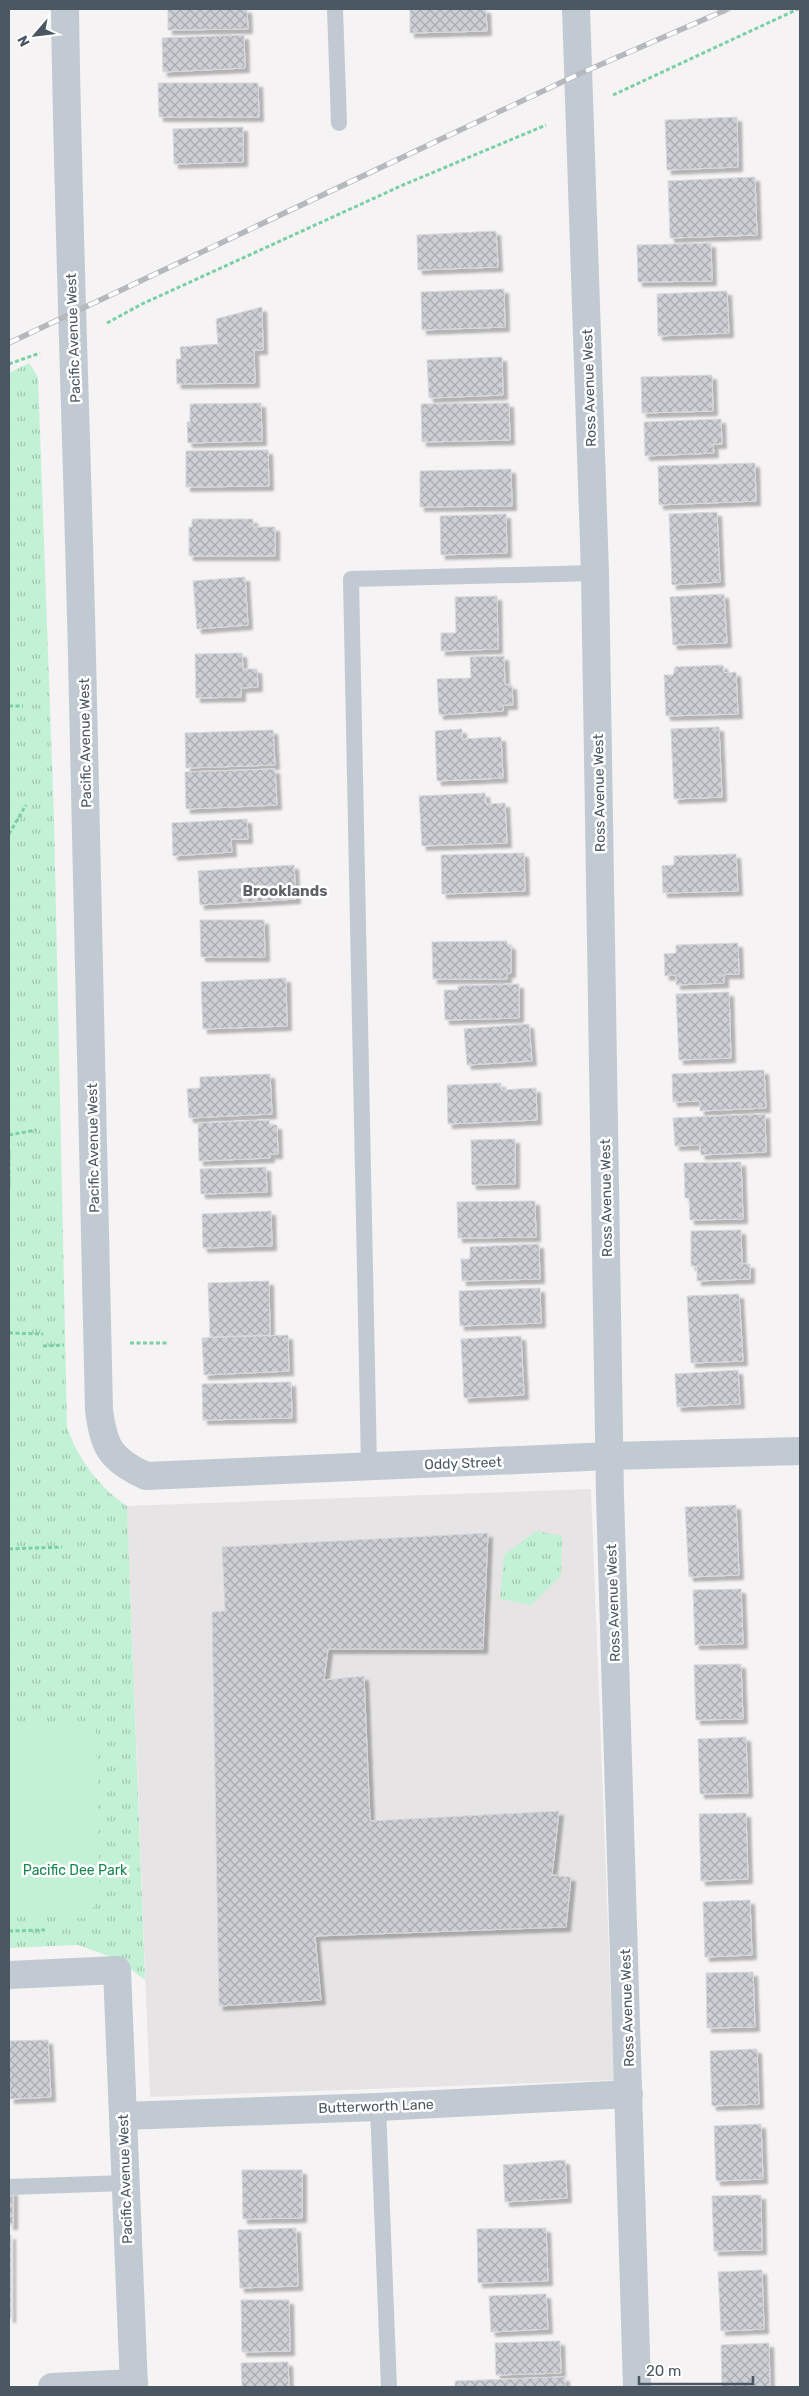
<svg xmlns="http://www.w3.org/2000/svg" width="809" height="2396" font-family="Rubik,sans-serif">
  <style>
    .education { fill: #e6e4e5 }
    .grass { fill: url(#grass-tufts) }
    .pitch { fill: #c3f1d5 }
    .building { fill: url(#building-cross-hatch); stroke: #d7d9de; filter: url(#shadow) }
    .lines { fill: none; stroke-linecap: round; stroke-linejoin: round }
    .path { stroke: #7ad0a6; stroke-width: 3; stroke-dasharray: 4 2.5; stroke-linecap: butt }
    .lane { stroke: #c1cad2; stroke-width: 16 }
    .street { stroke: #c1cad2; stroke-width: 28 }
    .rail-casing { stroke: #b5b8bd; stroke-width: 5.5 }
    .rail { stroke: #fff; stroke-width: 4; stroke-dasharray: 11; stroke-linecap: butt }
    .labels { text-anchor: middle; stroke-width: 5; stroke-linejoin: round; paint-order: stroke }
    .street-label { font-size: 14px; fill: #4a5661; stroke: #fff }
    .park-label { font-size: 14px; fill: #17864f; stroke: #fff }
    .neighbourhood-label { font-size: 15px; font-weight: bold; fill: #5f6368; stroke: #fff }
  </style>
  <defs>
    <pattern id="grass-tufts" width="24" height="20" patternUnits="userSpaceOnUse" patternTransform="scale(1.25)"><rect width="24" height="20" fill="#c3f1d5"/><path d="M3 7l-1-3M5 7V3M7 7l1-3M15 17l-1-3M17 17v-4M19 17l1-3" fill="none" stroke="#a0c6b0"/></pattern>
    <pattern id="building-cross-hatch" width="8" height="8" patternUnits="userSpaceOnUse" patternTransform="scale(1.25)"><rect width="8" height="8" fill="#cdcfd5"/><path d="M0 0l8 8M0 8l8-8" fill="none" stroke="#a8abb0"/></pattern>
    <filter id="shadow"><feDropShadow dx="4.5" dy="4.5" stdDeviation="1" flood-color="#0004"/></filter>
  </defs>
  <rect width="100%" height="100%" fill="#f5f3f3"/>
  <path class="education" d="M591,1489L614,2080L150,2097L127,1506Z"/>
  <g class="grass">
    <path d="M29,363L38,377L54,819L67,1427C77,1458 100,1488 127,1506L145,1980L119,1960L78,1945L9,1948V373Z"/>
    <path d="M536,1531L562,1536L561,1576L532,1605L500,1599L504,1555Z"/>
  </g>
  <path class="pitch" d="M26,1725L96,1729L100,1899L85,1918L9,1916V1731Z"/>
  <g class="building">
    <path d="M168,9H247L248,29L168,30Z"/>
    <path d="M410,9H486L487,31L410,33Z"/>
    <path d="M244,35L245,68L163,72L162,38Z"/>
    <path d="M158,83H258L259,117H159Z"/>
    <path d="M737,117L738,167L667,170L665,120Z"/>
    <path d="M243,127V162L174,164L173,129Z"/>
    <path d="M755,177L757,235L670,238L668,181Z"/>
    <path d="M496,231L498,267L418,270L417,235Z"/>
    <path d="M711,243L712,281L638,282L637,245Z"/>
    <path d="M504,289L505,327L422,330L421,292Z"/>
    <path d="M727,291L729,333L658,336L657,294Z"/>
    <path d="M262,307L263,350H254L255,383L177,384L176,359H181L180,347L218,344L216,319Z"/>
    <path d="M502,357L503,395L429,398L427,360Z"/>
    <path d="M712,375L713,411L642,413L641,377Z"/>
    <path d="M261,403L262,441L188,443L187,422H190V404Z"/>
    <path d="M509,403L510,440L422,442L421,404Z"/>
    <path d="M721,419L722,444H713L714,453L645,456L644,422Z"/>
    <path d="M268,450L269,486L186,487V451Z"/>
    <path d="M755,463L756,501L659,505L658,466Z"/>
    <path d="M511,469L512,506L420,507V471Z"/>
    <path d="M717,512L720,582L672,585L669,514Z"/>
    <path d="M506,514L507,553L441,555L440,516Z"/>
    <path d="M192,519H253V527H275V556H189V527H192Z"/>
    <path d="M245,577L248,625L197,629L193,581Z"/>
    <path d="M724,594L727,643L673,645L670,597Z"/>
    <path d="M497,596L498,649L441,651V633H456L455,597Z"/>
    <path d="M242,653L243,669H257L258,687L241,688V697L196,698L195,654Z"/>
    <path d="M504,656L505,685H512L513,705H503V711L439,715L437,679L471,678L470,657Z"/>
    <path d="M723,665L724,673L736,672L738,714L666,716L664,675H673L675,667Z"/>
    <path d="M719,727L722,797L674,799L671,729Z"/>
    <path d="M462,729V739L501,737L503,778L437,781L435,731Z"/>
    <path d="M273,730L275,765L186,768L185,733Z"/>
    <path d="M275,769L277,805L186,809L185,772Z"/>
    <path d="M485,793L486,804L505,803L507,843L422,846L419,796Z"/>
    <path d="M247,819L248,839H231L232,852L173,856L172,823Z"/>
    <path d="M524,853L525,891L442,894L441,855Z"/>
    <path d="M736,854L738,891L663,893L662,866L674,865V856Z"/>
    <path d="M294,865L296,899L200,905L198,871Z"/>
    <path d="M200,920H264L265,957H201Z"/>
    <path d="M507,941V945H511V973H507V979H433L432,942Z"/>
    <path d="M738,943L739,974H724V983L676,985V975L665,976L664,954L676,953V945Z"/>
    <path d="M286,978L287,1026L203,1029L201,982Z"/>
    <path d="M519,984V1018L445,1020L444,990H458V986Z"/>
    <path d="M729,992L731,1058L679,1060L676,994Z"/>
    <path d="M529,1024L532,1061L467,1065L464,1029Z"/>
    <path d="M764,1070L766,1108L700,1111V1101L673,1102L672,1074Z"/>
    <path d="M270,1074L272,1114L189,1118L187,1089L200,1088V1077Z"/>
    <path d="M501,1083V1090L536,1088L537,1120L448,1124L447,1085Z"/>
    <path d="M765,1114L766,1152L701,1155L700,1145L675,1146L673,1118Z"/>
    <path d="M269,1120L270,1125H277L278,1154H270V1158L199,1161L198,1123Z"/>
    <path d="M515,1139V1184L472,1185L471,1140Z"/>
    <path d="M741,1162L743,1219L690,1220L689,1198H685L684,1163Z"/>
    <path d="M266,1167L267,1192L201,1194L200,1169Z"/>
    <path d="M535,1201L536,1237L458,1238L457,1202Z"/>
    <path d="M271,1211L272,1246L203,1248L202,1214Z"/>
    <path d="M741,1230L742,1264H750V1279L697,1281V1266H691V1231Z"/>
    <path d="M539,1244L540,1279L462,1281L461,1259H470V1247Z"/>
    <path d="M269,1281L270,1335L210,1337L208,1283Z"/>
    <path d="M540,1288L541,1323L460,1326L459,1291Z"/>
    <path d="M739,1294L743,1361L691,1363L687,1296Z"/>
    <path d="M288,1335L289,1371L204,1375L202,1338Z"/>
    <path d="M521,1336L524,1395L464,1398L461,1339Z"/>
    <path d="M738,1370L740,1404L677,1407L675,1374Z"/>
    <path d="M291,1382L292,1418L203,1420L202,1384Z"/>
    <path d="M736,1505L739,1575L689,1577L685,1507Z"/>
    <path d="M488,1533L483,1649H328L324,1680L364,1676L370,1821L559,1811L552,1875L571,1877L566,1927L315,1936L321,2000L219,2006L212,1612L225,1611L222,1547Z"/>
    <path d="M741,1589L743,1644L695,1645L693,1590Z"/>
    <path d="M741,1664L743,1719L696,1720L694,1665Z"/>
    <path d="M746,1737L748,1793L700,1794L698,1739Z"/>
    <path d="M746,1813L748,1879L701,1881L699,1814Z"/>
    <path d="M750,1900L752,1955L705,1957L703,1902Z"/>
    <path d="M753,1972L755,2027L707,2028L706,1973Z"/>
    <path d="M48,2040L51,2097L10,2099L9,2041Z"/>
    <path d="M757,2049L759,2104L712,2106L710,2051Z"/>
    <path d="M761,2124L763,2179L716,2181L714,2126Z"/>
    <path d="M565,2160L567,2198L505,2202L503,2165Z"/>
    <path d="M242,2170H302V2218L243,2219Z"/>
    <rect x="9" y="2191" width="4" height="34"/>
    <path d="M761,2195L762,2250L714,2251L712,2196Z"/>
    <path d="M296,2228L298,2286L240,2288L238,2230Z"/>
    <path d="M546,2228L548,2281L478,2283L477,2229Z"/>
    <rect x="9" y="2235" width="2" height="83"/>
    <path d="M762,2270L764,2329L721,2331L718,2272Z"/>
    <path d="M546,2294L548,2329L491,2332L489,2296Z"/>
    <path d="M241,2300H289L290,2351L242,2352Z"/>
    <path d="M560,2341L561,2373L496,2375L495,2343Z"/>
    <path d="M769,2343L770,2387H722L721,2345Z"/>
    <path d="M288,2362L289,2387H242L241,2363Z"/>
    <path d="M565,2377V2387H455V2381Z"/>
  </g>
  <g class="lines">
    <g class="path">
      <path d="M613,95L798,9"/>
      <path d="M107,323L142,304L403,185L546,125"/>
      <path d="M9,364L40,353"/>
      <path d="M9,706H23"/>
      <path d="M9,834L26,805"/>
      <path d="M9,1135L36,1130"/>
      <path d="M9,1150V1190"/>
      <path d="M9,1333L43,1334"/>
      <path d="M130,1343H167"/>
      <path d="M43,1346L64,1345"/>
      <path d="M9,1549L62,1547"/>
      <path d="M9,1931L45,1930"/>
    </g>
    <g class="lane">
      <path d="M335,9L339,123"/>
      <path d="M369,1466L351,579L595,573"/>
      <path d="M378,2107L389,2387"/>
      <path d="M9,2187L125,2183"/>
    </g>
    <g class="street">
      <path d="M65,9C68,225 77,441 82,657C89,908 94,1159 99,1410C104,1448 111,1460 146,1476L610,1456L800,1451"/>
      <path d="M576,9L595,573L610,1496L637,2387"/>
      <path d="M9,1975L117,1970L134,2387"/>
      <path d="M123,2116L378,2107L629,2094"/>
      <path d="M52,2387L134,2383"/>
    </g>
    <g class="rail-casing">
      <path id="rail" d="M9,343L579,74L728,9"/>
    </g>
    <use href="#rail" class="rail"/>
  </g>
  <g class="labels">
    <g class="street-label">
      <text transform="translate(73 338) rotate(-92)" y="5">Pacific Avenue West</text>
      <text transform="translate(589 388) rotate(-92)" y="5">Ross Avenue West</text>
      <text transform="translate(85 743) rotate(-91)" y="5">Pacific Avenue West</text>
      <text transform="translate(599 793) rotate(-91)" y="5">Ross Avenue West</text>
      <text transform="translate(93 1148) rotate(-91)" y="5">Pacific Avenue West</text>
      <text transform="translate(606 1198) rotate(-91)" y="5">Ross Avenue West</text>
      <text transform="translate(463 1463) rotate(-2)" y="5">Oddy Street</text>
      <text transform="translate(613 1603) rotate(-92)" y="5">Ross Avenue West</text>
      <text transform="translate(627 2008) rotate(-92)" y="5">Ross Avenue West</text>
      <text transform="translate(376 2106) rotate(-2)" y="5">Butterworth Lane</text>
      <text transform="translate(125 2179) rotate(-92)" y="5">Pacific Avenue West</text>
    </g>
    <g class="park-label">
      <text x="75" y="1875">Pacific Dee Park</text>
    </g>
    <g class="neighbourhood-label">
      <text x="285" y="896">Brooklands</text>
    </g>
  </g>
  <rect width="809" height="2396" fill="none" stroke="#4a5661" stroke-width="20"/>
  <g transform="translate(35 35) rotate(242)" stroke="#ffffff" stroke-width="4" paint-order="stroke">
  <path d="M0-4L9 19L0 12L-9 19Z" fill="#4a5661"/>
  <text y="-8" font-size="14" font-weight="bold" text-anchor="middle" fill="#4a5661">N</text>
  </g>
  <path d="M639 2376v8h114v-8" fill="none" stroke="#4a5661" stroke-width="2.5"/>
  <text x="646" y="2376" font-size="15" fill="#4a5661" stroke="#ffffff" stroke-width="4" paint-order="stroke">20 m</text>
</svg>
